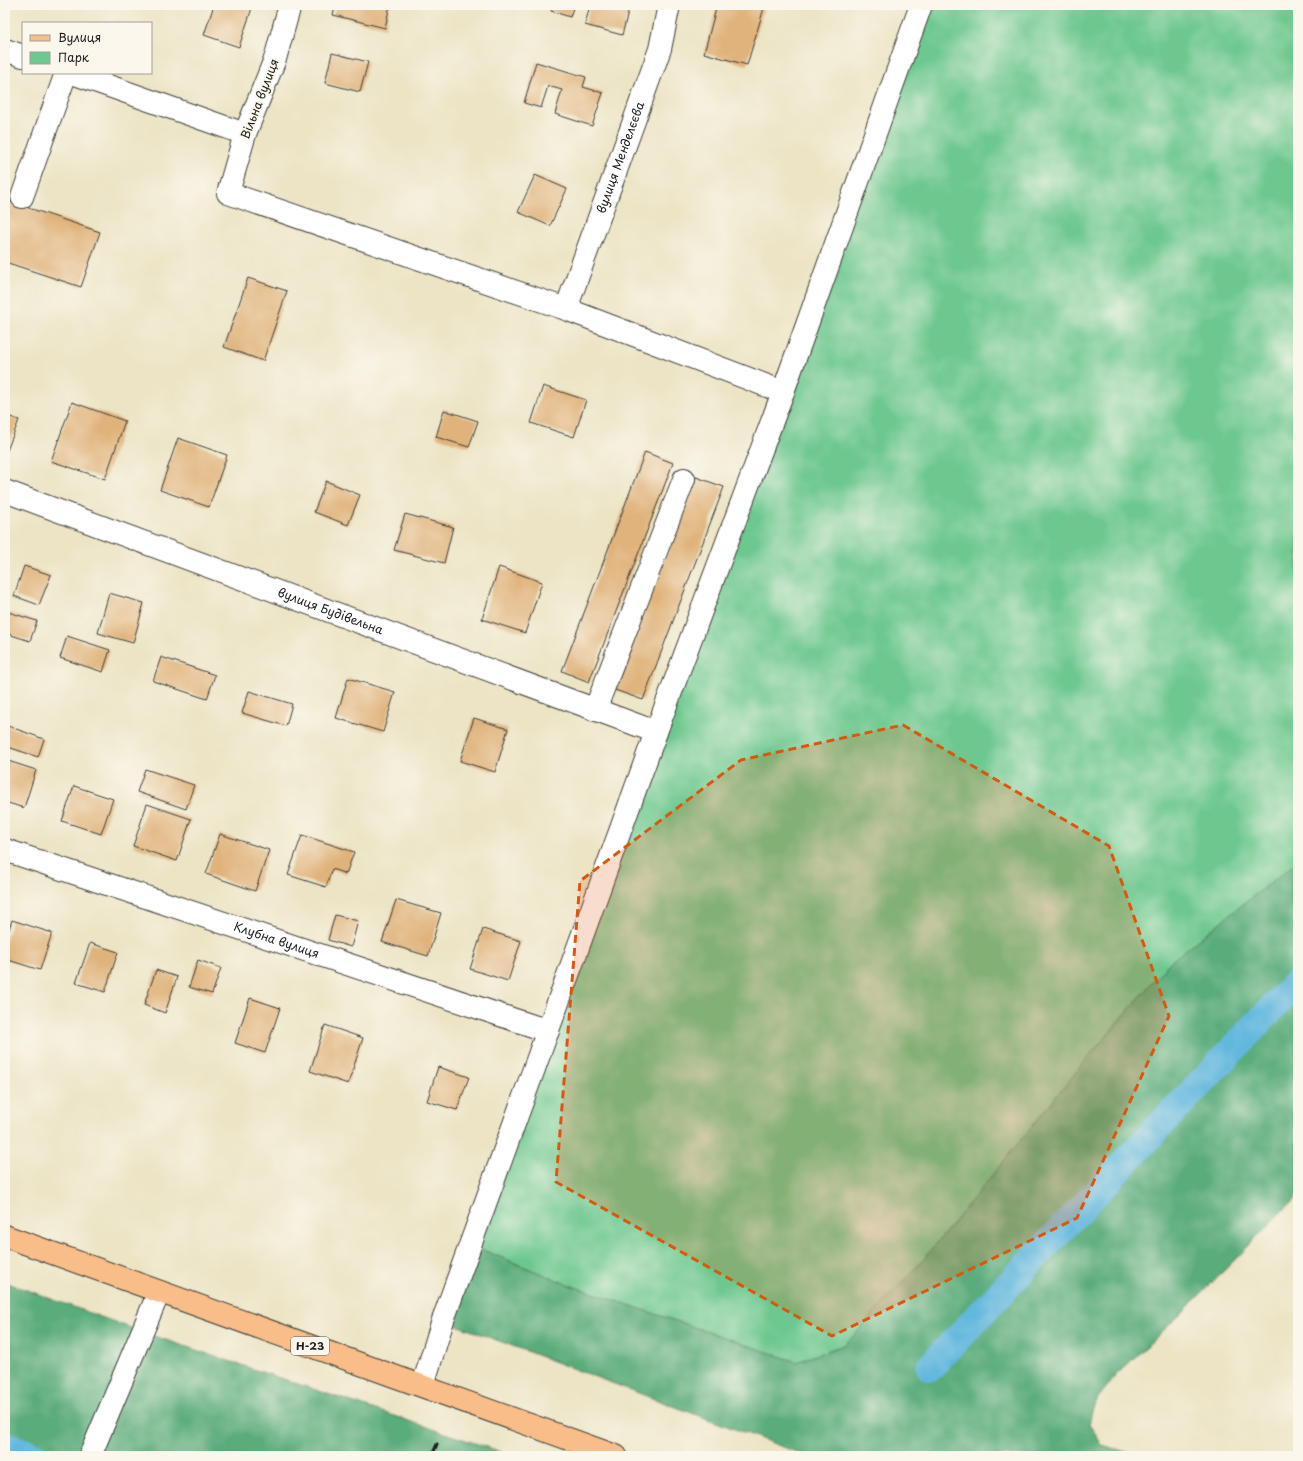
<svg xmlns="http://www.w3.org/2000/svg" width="1303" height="1461" font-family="'Playpen Sans',sans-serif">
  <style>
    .green { fill: #6dc88f; stroke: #447256 }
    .forest { fill: #5aac7a; stroke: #3b644b }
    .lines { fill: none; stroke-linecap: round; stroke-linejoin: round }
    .canal { stroke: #62b7de; stroke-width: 28 }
    .building { fill: #e0b37c }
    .minor-casing { stroke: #3b3a35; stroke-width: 24 }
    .major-casing { stroke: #3b3a35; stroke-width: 24 }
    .minor { stroke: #fff; stroke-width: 22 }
    .major { stroke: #f8bd88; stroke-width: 22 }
    .rail { stroke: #1c1c1c; stroke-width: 3 }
    .marked { fill: #de560d; fill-opacity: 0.2; stroke: #de560d; stroke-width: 3; stroke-dasharray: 8 5; stroke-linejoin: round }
    .labels { text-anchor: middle; stroke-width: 4; stroke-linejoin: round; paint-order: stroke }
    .shield { fill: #fbf7ec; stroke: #5f5e5a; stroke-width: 1 }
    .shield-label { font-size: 11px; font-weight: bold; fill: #1c1c1c }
    .street-label { font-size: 12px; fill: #1c1c1c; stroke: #fbf7ec }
  </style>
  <rect width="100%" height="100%" fill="#fbf7ec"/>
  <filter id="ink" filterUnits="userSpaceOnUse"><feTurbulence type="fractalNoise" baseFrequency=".025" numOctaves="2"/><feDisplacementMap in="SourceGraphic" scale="8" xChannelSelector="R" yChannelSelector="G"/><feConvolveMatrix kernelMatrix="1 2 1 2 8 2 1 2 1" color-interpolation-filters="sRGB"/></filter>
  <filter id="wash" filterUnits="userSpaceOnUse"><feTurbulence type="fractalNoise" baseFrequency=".012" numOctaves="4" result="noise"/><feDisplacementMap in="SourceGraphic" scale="16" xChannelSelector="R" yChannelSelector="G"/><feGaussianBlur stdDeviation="0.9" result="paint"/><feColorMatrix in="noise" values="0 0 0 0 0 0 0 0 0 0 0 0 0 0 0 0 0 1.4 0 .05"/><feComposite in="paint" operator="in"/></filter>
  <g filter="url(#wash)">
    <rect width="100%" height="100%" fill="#ece4c5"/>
    <path class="green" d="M921,5H1298V861L1170,962L1085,1061L924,1259L846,1344L797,1362L572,1286L470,1245Z"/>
    <g class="forest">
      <path d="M1298,861V1196L1179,1316L1117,1374L1095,1402L1089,1424L1102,1445L1141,1456H807L443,1320L470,1245L572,1286L797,1362L846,1344L924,1259L1085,1061L1170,962Z"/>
      <path d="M5,1282L142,1332L514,1456H5Z"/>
    </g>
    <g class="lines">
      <g class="canal">
        <path d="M930,1367L1298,981"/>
        <path d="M5,1445L34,1456"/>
      </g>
    </g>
    <g id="blocks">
      <g class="building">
        <path d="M214,5H253L239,47L204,35Z"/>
        <path d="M336,5H390L385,28L333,15Z"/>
        <path d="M553,5H574L570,17L551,11Z"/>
        <path d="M590,5H630L622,35L585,25Z"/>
        <path d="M717,5H754L764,8L747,65L704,53Z"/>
        <path d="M332,53L368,62L360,92L325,83Z"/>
        <path d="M536,62L586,77L583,87L603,93L592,126L555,114L562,90L548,86L541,108L524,103Z"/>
        <path d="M535,175L567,189L550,226L518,212Z"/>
        <path d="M5,200L100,232L81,287L5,262Z"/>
        <path d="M248,278L287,291L263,361L224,347Z"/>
        <path d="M543,386L586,400L574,437L531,423Z"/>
        <path d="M72,402L125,421L105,479L51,461Z"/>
        <path d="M444,410L478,421L469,447L436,437Z"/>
        <path d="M5,415L19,420L6,453L5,452Z"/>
        <path d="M178,438L227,455L209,507L160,490Z"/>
        <path d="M645,452L673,463L589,682L562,671Z"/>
        <path d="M696,477L724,487L643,700L615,690Z"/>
        <path d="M326,481L360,495L348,525L314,512Z"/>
        <path d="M405,514L453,527L444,563L394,550Z"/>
        <path d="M24,566L51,575L39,605L14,596Z"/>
        <path d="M499,567L542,582L525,633L482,619Z"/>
        <path d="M109,593L144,603L133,643L98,633Z"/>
        <path d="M5,611L37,621L30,641L5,633Z"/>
        <path d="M67,636L110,650L103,672L60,658Z"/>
        <path d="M161,657L215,675L207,699L153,681Z"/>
        <path d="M348,678L395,692L383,732L336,718Z"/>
        <path d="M249,691L292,704L286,726L242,713Z"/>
        <path d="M474,718L508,729L495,772L460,761Z"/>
        <path d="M5,725L44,739L38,757L5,746Z"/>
        <path d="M5,760L36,770L24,808L5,802Z"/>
        <path d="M145,769L194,785L186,809L137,792Z"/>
        <path d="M74,786L113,799L101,834L62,821Z"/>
        <path d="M147,804L191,819L177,861L133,846Z"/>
        <path d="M220,834L269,850L255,891L206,874Z"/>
        <path d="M302,835L354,852L346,874L332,869L326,887L288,875Z"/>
        <path d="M396,900L441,913L428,956L382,942Z"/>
        <path d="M335,915L358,921L351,947L328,940Z"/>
        <path d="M12,920L52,933L40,970L5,959V942Z"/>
        <path d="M483,929L521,941L508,981L470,969Z"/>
        <path d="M90,943L118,952L105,992L76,983Z"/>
        <path d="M198,960L221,968L212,994L189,987Z"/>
        <path d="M156,970L177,977L165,1013L144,1005Z"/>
        <path d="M250,998L280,1008L265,1053L235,1043Z"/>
        <path d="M325,1025L363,1038L348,1084L310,1071Z"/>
        <path d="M438,1067L469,1077L457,1110L427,1101Z"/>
      </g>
    </g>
  </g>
  <g filter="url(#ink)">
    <use href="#blocks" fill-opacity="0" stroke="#3b3a35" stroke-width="1"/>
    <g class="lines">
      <g class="minor-casing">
        <g id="minor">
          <path d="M290,5L275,59L245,134L228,193L566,309L783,392"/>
          <path d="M5,50L23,56"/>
          <path d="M72,73L245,134"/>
          <path d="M22,197L66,73"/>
          <path id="s1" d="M566,309L660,49L669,5"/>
          <path id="s2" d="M5,491L656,732"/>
          <path d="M595,710L684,479"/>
          <path id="s3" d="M5,850L548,1031"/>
          <path d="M423,1385L443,1320L656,732L783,392L921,5"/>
          <path d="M90,1456L159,1292"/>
        </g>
      </g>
      <g class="major-casing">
        <path id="major" d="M5,1236L616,1456"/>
      </g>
      <use href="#minor" class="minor"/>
      <use href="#major" class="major"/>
      <path class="rail" d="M432,1456L437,1444"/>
    </g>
  </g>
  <path class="marked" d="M903,725L1109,846L1169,1016L1077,1218L832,1336L556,1182L580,881L741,760Z"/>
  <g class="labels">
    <rect class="shield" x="291" y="1337" width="38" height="18" rx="3"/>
    <g class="shield-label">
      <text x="310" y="1350">Н-23</text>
    </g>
    <g class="street-label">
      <text transform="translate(260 99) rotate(-69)" y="4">Вільна вулиця</text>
      <text dy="4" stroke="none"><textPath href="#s1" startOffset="161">вулиця Менделєєва</textPath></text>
      <text dy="4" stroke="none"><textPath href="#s2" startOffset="347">вулиця Будівельна</textPath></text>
      <text dy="4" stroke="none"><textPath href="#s3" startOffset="286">Клубна вулиця</textPath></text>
    </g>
  </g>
  <rect width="1303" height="1461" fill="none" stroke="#fbf7ec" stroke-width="20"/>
  <rect x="22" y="22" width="130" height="52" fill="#fbf7ec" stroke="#a29f99"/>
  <rect x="30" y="35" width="20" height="6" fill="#f8bd88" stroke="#a29f99"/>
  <text x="58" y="42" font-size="12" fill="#1c1c1c">Вулиця</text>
  <rect x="30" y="52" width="20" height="12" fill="#6dc88f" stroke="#a29f99"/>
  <text x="58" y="62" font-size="12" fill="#1c1c1c">Парк</text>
</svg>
